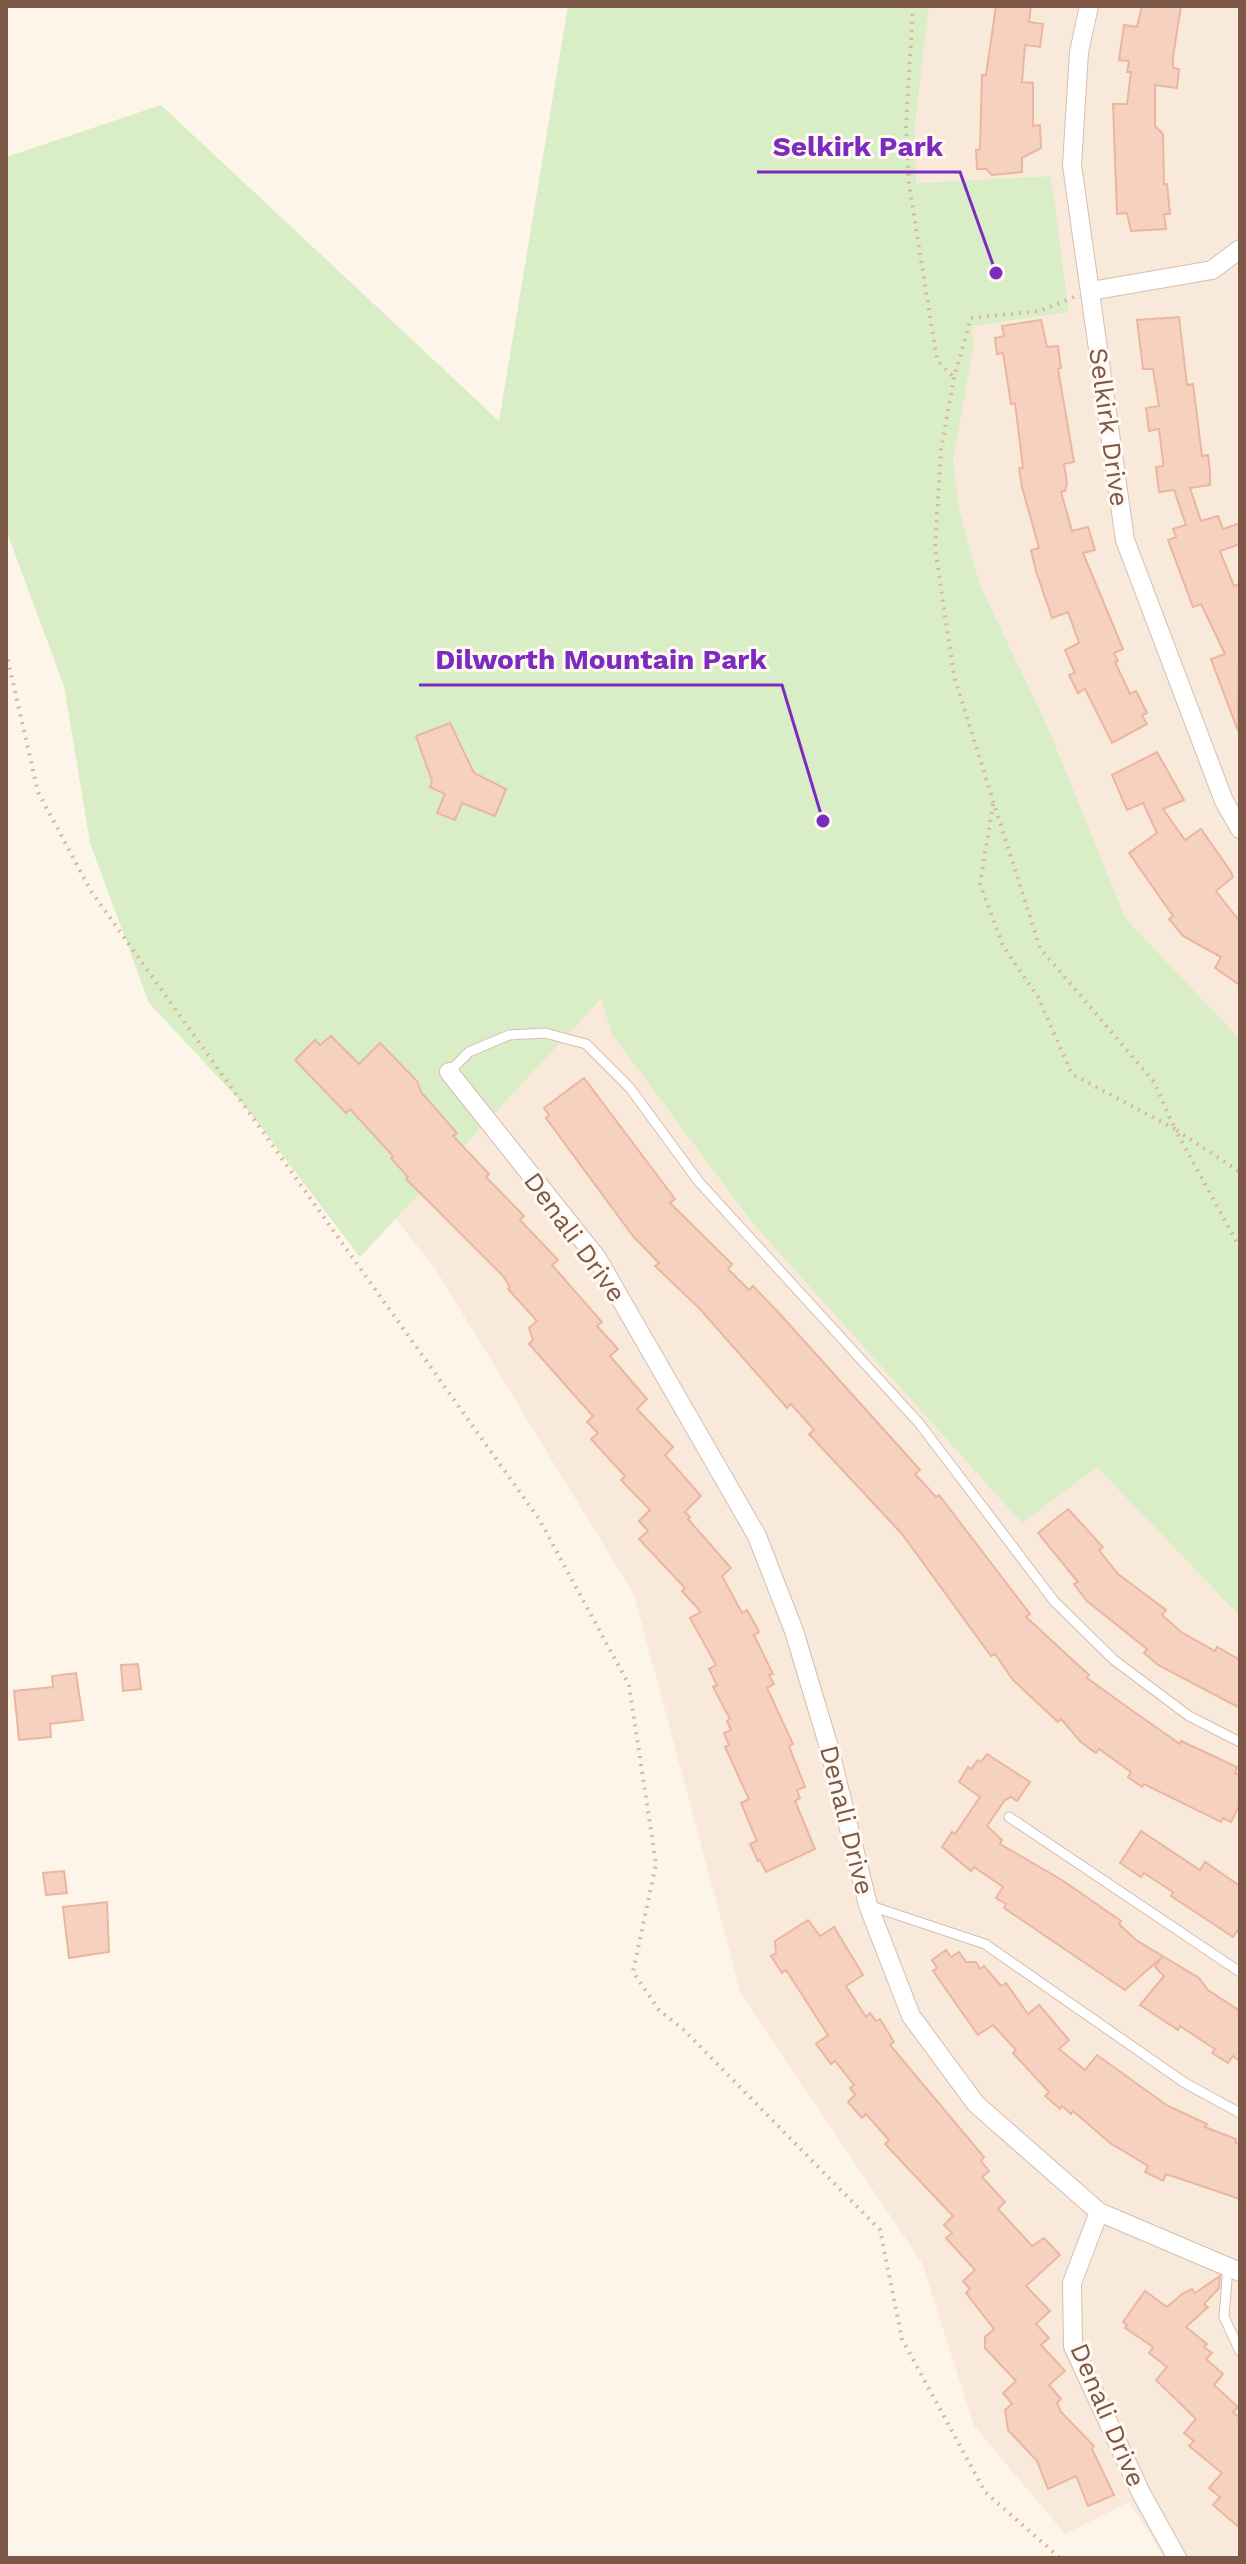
<svg xmlns="http://www.w3.org/2000/svg" width="1246" height="2564" font-family="'Work Sans',sans-serif">
  <style>
    .residential { fill: #f9e9da }
    .green { fill: #d9eec6 }
    .building { fill: #f6d1bf; stroke: #ebb69e; stroke-width: 2 }
    .lines { fill: none; stroke-linecap: round; stroke-linejoin: round }
    .lane-casing { stroke: #d5beb0; stroke-width: 11 }
    .street-casing { stroke: #d5beb0; stroke-width: 20 }
    .path { stroke: #dcb4a1; stroke-width: 4; stroke-dasharray: 2 6; stroke-linecap: butt }
    .lane { stroke: #fff; stroke-width: 9 }
    .street { stroke: #fff; stroke-width: 18 }
    .labels { text-anchor: middle; stroke-width: 6; stroke-linejoin: round; paint-order: stroke }
    .street-label { font-size: 26px; fill: #7d5849; stroke: #fff9f2 }
    .leader { fill: none; stroke: #7b2cbf; stroke-width: 3 }
    .callout-dot { fill: #7b2cbf; stroke: #fff9f2; stroke-width: 3 }
    .callout-label { font-size: 28px; text-anchor: middle; font-weight: bold; fill: #7b2cbf; stroke: #fff9f2; stroke-width: 6; stroke-linejoin: round; paint-order: stroke }
  </style>
  <rect width="100%" height="100%" fill="#fef5ea"/>
  <g class="residential">
    <path d="M926,6H1240V1039L1126,919L1046,723L980,585L960,512L951,452L973,326L1069,311L1051,176L914,183V112Z"/>
    <path d="M485,505L1096,1456L1240,1606V2558H1164L1129,2502L1065,2534L974,2426L922,2263L741,1994L634,1595L436,1270L254,1039Z"/>
  </g>
  <path class="green" d="M568,6H929L915,123L916,183L1051,176L1069,312L973,326L972,336H975L953,462L960,512L980,585L1046,723L1126,919L1240,1039V1616L1097,1467L1022,1523L751,1221L612,1034L601,999L360,1257L244,1105L149,1003L90,843L64,686L6,530V157L161,105L499,421Z"/>
  <g class="building">
    <path d="M996,6H1031L1029,22L1043,24L1040,47L1025,45L1022,82L1033,83V126L1040,125L1041,148L1022,158V172L992,175L986,169H977L976,150L980,149L982,75H986Z"/>
    <path d="M1142,6H1181L1173,57V68L1179,69L1177,88L1155,85V126L1163,134L1164,184H1167L1170,214H1164L1166,229L1131,231L1127,213L1117,214L1113,104H1127L1131,72H1127L1129,61L1119,60L1124,25L1137,27Z"/>
    <path d="M1179,317L1187,385L1193,384L1202,456L1208,455L1210,471V485L1190,488L1201,521L1218,516L1223,529L1240,523V544L1220,551L1234,586L1240,584L1238,731L1211,659L1225,654L1201,604L1193,607L1168,540L1176,537L1173,529L1186,525L1174,490L1159,492L1156,467L1163,466V461L1159,429L1149,431L1146,408L1159,406L1153,369H1143L1137,320Z"/>
    <path d="M1041,320L1047,347L1058,346L1061,368L1058,369L1074,462L1064,464L1067,483L1065,491L1061,492L1072,531L1088,527L1095,550L1083,553L1123,649L1114,653L1118,661L1115,662L1130,694L1136,691L1147,713L1142,715L1147,724L1112,743L1085,689L1078,693L1069,675L1075,673L1065,650L1079,643L1068,612L1052,618L1036,571L1031,550L1039,548L1022,487L1019,468H1023L1015,403L1011,404L1003,353L997,354L995,338L1004,336L1002,326Z"/>
    <path d="M450,723L474,773L506,789L495,816L462,803L455,820L437,813L445,794L430,787L432,781L416,736Z"/>
    <path d="M1157,752L1184,800L1163,809L1185,840L1201,829L1231,872L1233,877L1216,891L1240,922V985L1215,968L1221,957L1183,936L1169,919L1173,916L1129,853L1157,833L1143,803L1127,810L1112,775Z"/>
    <path d="M331,1036L359,1064L380,1043L417,1081L421,1092L457,1133L453,1136L489,1174L486,1177L524,1216L520,1220L558,1260L552,1265L602,1322L597,1326L618,1349L610,1356L647,1399L637,1409L673,1447L665,1455L701,1496L685,1512L690,1517L688,1519L731,1568L722,1576L742,1613L747,1610L759,1632L754,1635L773,1674L769,1675L774,1684L767,1688L793,1744L789,1746L805,1787L797,1790L800,1798L795,1801L815,1849L766,1872L760,1860L758,1861L750,1844L757,1841L741,1803L749,1799L725,1747L729,1745L724,1733L731,1730L727,1721L730,1719L713,1687L717,1685L709,1669L716,1665L690,1618L701,1612L682,1591L685,1588L639,1539L648,1531L639,1521L650,1510L621,1480L625,1476L591,1439L598,1433L587,1422L593,1416L529,1344L533,1340L529,1328L537,1321L508,1289L510,1287L503,1276L406,1179L408,1177L391,1158L393,1156L350,1109L346,1113L295,1060L315,1040L320,1045Z"/>
    <path d="M584,1078L675,1199L670,1203L732,1264L728,1269L749,1290L753,1286L779,1313L920,1470L915,1474L936,1497L939,1495L962,1525L1030,1614L1026,1617L1089,1675L1087,1678L1137,1714L1180,1744L1181,1741L1237,1767L1235,1773L1240,1775V1804L1231,1822L1223,1818L1221,1822L1144,1784L1142,1787L1128,1777L1131,1772L1099,1749L1096,1753L1081,1742L1061,1719L1058,1722L1013,1680L995,1654L991,1656L902,1534L809,1434L814,1430L791,1404L787,1408L700,1309L655,1266L659,1263L633,1236L546,1118L549,1115L544,1108Z"/>
    <path d="M1068,1509L1103,1547L1099,1550L1118,1574L1166,1610L1162,1615L1181,1632L1215,1651L1217,1647L1240,1660V1708L1158,1665L1144,1653L1147,1649L1087,1601L1074,1584L1078,1582L1038,1533Z"/>
    <path d="M138,1664L141,1689L123,1691L121,1665Z"/>
    <path d="M76,1673L83,1720L50,1724L51,1737L19,1740L14,1691L53,1687L52,1676Z"/>
    <path d="M987,1754L1030,1782L1017,1801L1011,1797L1005,1800L987,1826L1002,1840L1000,1844L1062,1880L1121,1921L1119,1924L1136,1940L1199,1978L1208,1990L1240,2011V2061L1233,2056L1228,2063L1212,2053L1215,2049L1207,2044L1180,2026L1178,2030L1140,2005L1164,1976L1155,1967L1162,1957L1125,1990L1004,1908L1006,1904L996,1898L1003,1887L974,1867L971,1871L942,1847L952,1832L955,1834L980,1797L959,1782L968,1767L971,1769L978,1760L981,1762Z"/>
    <path d="M1141,1831L1200,1870L1205,1862L1240,1886V1927L1233,1937L1171,1896L1173,1892L1144,1873L1141,1877L1120,1863Z"/>
    <path d="M64,1871L67,1893L46,1895L43,1873Z"/>
    <path d="M107,1902L109,1952L69,1958L63,1907Z"/>
    <path d="M808,1920L820,1936L834,1927L863,1975L846,1986L866,2017L870,2013L876,2021L880,2019L894,2042L890,2045L984,2157L981,2161L989,2171L982,2177L1005,2202L998,2209L1032,2246L1044,2238L1060,2255L1026,2286L1050,2311L1036,2324L1049,2338L1041,2345L1065,2371L1049,2385L1061,2399L1057,2403L1061,2412L1094,2446L1092,2449L1114,2495L1088,2506L1076,2476L1048,2489L1037,2461L1008,2430L1005,2410L1012,2404L1003,2393L1016,2381L985,2348V2337L994,2329L966,2293L970,2289L963,2281L975,2270L946,2238L952,2233L944,2225L953,2216L885,2144L889,2140L866,2114L862,2118L848,2102L855,2095L850,2088L854,2085L835,2061L831,2064L816,2044L828,2035L786,1970L782,1973L771,1956L776,1953L775,1941Z"/>
    <path d="M946,1950L951,1957L959,1952L966,1962H976L980,1969L984,1966L1001,1986L1006,1983L1028,2014L1039,2005L1069,2040L1059,2049L1085,2070L1097,2055L1168,2106L1207,2124L1205,2127L1236,2139L1235,2142L1240,2144V2199L1178,2178L1166,2174L1163,2181L1145,2172L1148,2166L1110,2143L1073,2111L1071,2114L1062,2106L1060,2109L1045,2096L1049,2092L1013,2053L1016,2050L993,2025L978,2035L933,1971L937,1968L932,1960Z"/>
    <path d="M1220,2276L1219,2288L1204,2304L1208,2307L1186,2327L1207,2344L1204,2347L1212,2353L1206,2359L1223,2374L1214,2385L1238,2407L1233,2412L1240,2418V2528L1213,2505L1220,2497L1209,2488L1222,2473L1189,2446L1194,2441L1184,2433L1196,2419L1156,2380L1167,2367L1149,2353L1153,2347L1125,2328L1127,2325L1123,2322L1145,2291L1167,2307L1182,2294L1192,2289L1195,2293Z"/>
  </g>
  <g class="lines">
    <g class="lane-casing">
      <g id="lane">
        <path d="M449,1072L469,1052L509,1035L545,1033L586,1044L630,1088L699,1182L919,1423L1054,1601L1114,1660L1189,1716L1240,1742"/>
        <path d="M1009,1817L1240,1972"/>
        <path d="M868,1905L985,1944L1185,2083L1240,2113"/>
        <path d="M1228,2267L1224,2317L1240,2351"/>
      </g>
    </g>
    <g class="street-casing">
      <g id="street">
        <path d="M1089,6L1079,52L1072,165L1125,540L1224,801L1240,829"/>
        <path d="M1091,291L1212,270L1240,249"/>
        <path d="M449,1072L597,1258L757,1536L794,1631L828,1744L868,1905L911,2016L976,2104L1099,2212L1072,2283L1073,2346L1141,2493L1177,2558"/>
        <path d="M1099,2212L1240,2272"/>
      </g>
    </g>
    <g class="path">
      <path d="M913,6L906,125L909,184L937,360L954,378"/>
      <path d="M1074,297L1040,311L971,318L954,378L941,450L935,547L954,676L989,788L1040,948L1154,1082L1175,1129L1240,1172"/>
      <path d="M6,652L38,792L91,891L539,1519L629,1685L656,1864L633,1972L659,2010L684,2030L880,2230L902,2339L985,2492L1060,2558"/>
      <path d="M993,804L980,884L1003,946L1038,997L1072,1074L1175,1129L1240,1248"/>
    </g>
    <use href="#lane" class="lane"/>
    <use href="#street" class="street"/>
  </g>
  <g class="labels">
    <g class="street-label">
      <text transform="translate(1109 427) rotate(82)" y="9">Selkirk Drive</text>
      <text transform="translate(575 1237) rotate(54)" y="9">Denali Drive</text>
      <text transform="translate(847 1820) rotate(76)" y="9">Denali Drive</text>
      <text transform="translate(1108 2415) rotate(67)" y="9">Denali Drive</text>
    </g>
  </g>
  <path class="leader" d="M996 273L960 172H757M823 821L782 685H419"/>
  <g class="callout-dot">
    <circle cx="996" cy="273" r="8"/>
    <circle cx="823" cy="821" r="8"/>
  </g>
  <g class="callout-label">
    <text x="858" y="156">Selkirk Park</text>
    <text x="601" y="669">Dilworth Mountain Park</text>
  </g>
  <rect width="1246" height="2564" fill="none" stroke="#7d5849" stroke-width="16"/>
</svg>
